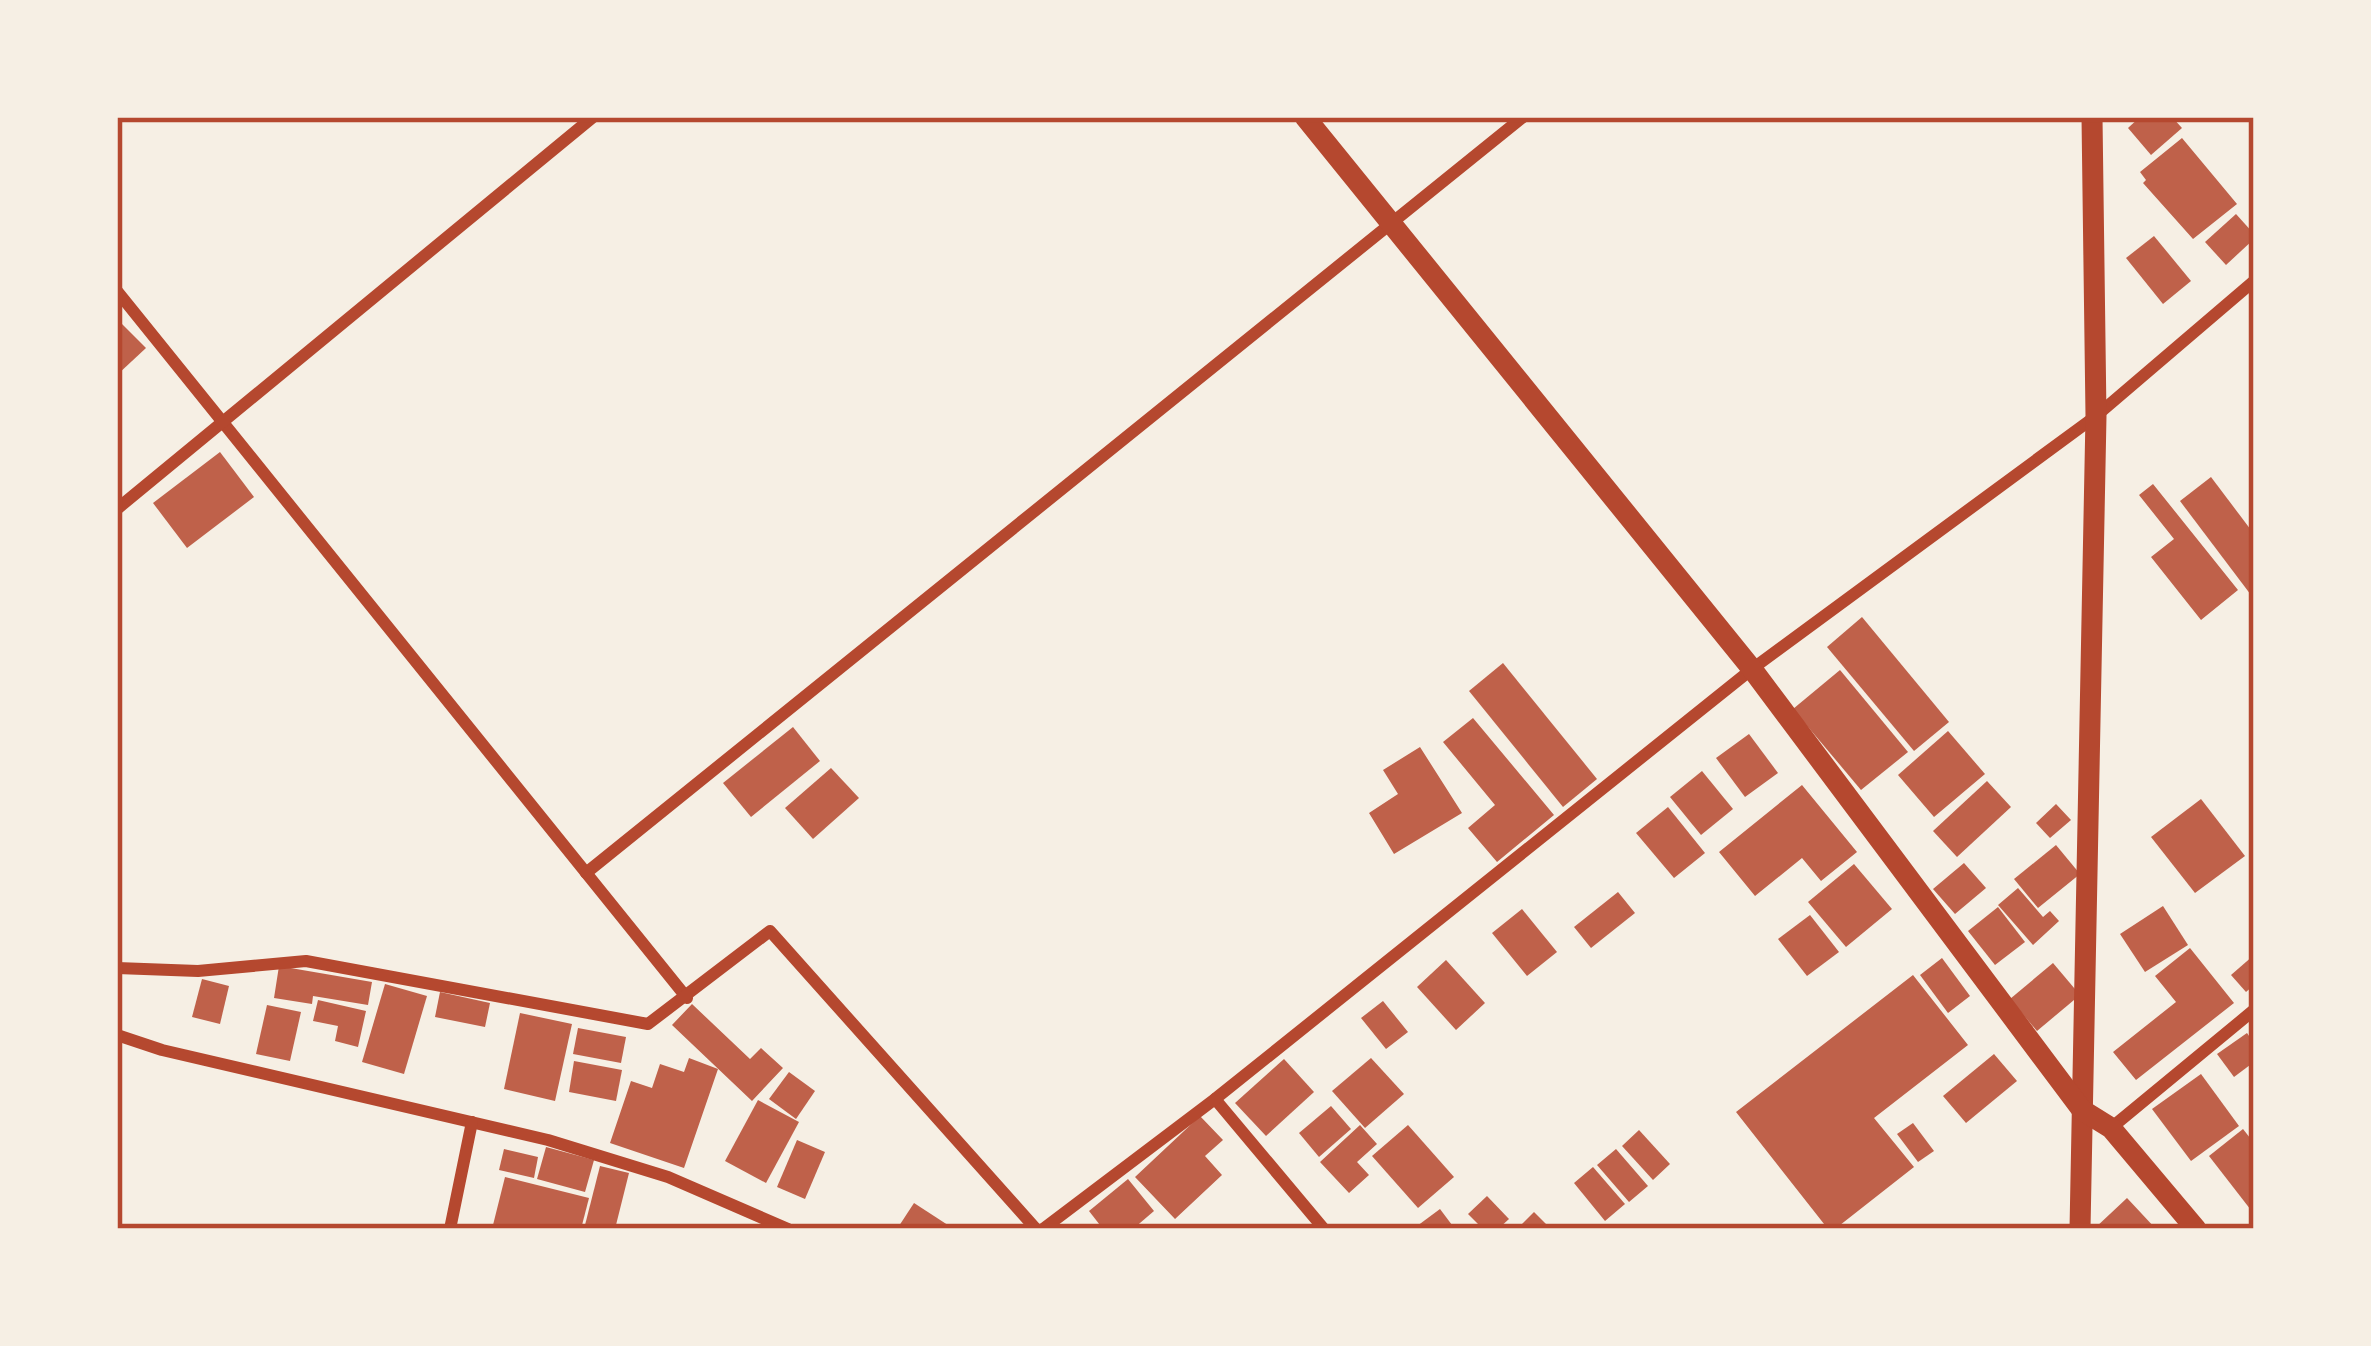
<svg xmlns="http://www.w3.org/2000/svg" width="2371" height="1346" font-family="'Source Serif 4',serif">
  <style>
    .building { fill: #bf614a }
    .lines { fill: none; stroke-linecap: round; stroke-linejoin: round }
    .minor { stroke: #b5482f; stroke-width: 12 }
    .tertiary { stroke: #b5482f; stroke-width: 21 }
    .secondary { stroke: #b5482f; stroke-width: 21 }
    .neatline { fill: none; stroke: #b5482f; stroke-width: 4.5 }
  </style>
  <rect width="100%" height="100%" fill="#f6efe4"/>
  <g class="building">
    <path d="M2140,117H2172L2182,128L2151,155L2128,128Z"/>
    <path d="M2182,138L2237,204L2193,239L2143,183L2146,180L2140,172Z"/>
    <path d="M2236,214L2254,234V239L2226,265L2205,242Z"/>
    <path d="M2154,236L2191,281L2163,304L2126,258Z"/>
    <path d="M117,319L146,348L117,375Z"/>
    <path d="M220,452L254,497L187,548L153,503Z"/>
    <path d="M2211,477L2254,534V599L2180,501Z"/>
    <path d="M2153,484L2238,590L2201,620L2151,557L2174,539L2139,495Z"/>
    <path d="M1862,617L1949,722L1914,751L1827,647Z"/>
    <path d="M1503,663L1597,779L1563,807L1469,691Z"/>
    <path d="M1840,670L1908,752L1861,790L1793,709Z"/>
    <path d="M1473,718L1554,815L1497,862L1468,828L1495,805L1443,742Z"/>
    <path d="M793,727L820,761L751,817L723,783Z"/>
    <path d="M1948,731L1985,774L1934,817L1898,775Z"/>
    <path d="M1749,734L1778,773L1745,797L1716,758Z"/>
    <path d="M1420,747L1462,813L1394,854L1369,813L1398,794L1383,770Z"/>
    <path d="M831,768L859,798L813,839L785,808Z"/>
    <path d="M1702,771L1733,809L1701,835L1670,797Z"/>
    <path d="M1987,781L2011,807L1957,857L1933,831Z"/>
    <path d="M1802,785L1857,852L1821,881L1802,858L1755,896L1719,852Z"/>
    <path d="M2201,799L2245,856L2195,893L2151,837Z"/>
    <path d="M2056,804L2071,820L2050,838L2036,823Z"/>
    <path d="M1668,807L1705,853L1674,878L1636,833Z"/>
    <path d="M2056,845L2080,874L2038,908L2014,879Z"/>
    <path d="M1964,863L1986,888L1955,914L1933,889Z"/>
    <path d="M1854,864L1892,909L1846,947L1808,902Z"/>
    <path d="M2018,888L2043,917L2050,911L2059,921L2033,945L1998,905Z"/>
    <path d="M1618,892L1635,913L1591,948L1574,927Z"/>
    <path d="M2163,906L2188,945L2145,972L2120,934Z"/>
    <path d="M1998,907L2025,942L1995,965L1968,931Z"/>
    <path d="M1522,909L1557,952L1527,976L1492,933Z"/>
    <path d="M1810,915L1839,952L1807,976L1778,939Z"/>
    <path d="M2190,948L2234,1003L2136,1080L2113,1052L2176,1002L2155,976Z"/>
    <path d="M2254,955V985L2246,992L2231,975Z"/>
    <path d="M1942,958L1970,996L1948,1013L1920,975Z"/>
    <path d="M1446,960L1485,1003L1456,1030L1417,987Z"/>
    <path d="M2053,963L2080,995L2037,1031L2010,999Z"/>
    <path d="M279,966L372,982L368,1005L313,996L312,1004L274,998Z"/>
    <path d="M1913,975L1968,1045L1874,1118L1914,1167L1835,1229H1828L1736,1112Z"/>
    <path d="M202,979L229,986L220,1024L192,1017Z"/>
    <path d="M385,984L427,996L404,1074L362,1062Z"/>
    <path d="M440,992L490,1003L485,1027L435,1017Z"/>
    <path d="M318,1000L366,1011L358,1047L335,1041L338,1026L313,1021Z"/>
    <path d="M1383,1001L1408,1032L1386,1049L1361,1018Z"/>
    <path d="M692,1004L750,1059L761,1048L783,1068L752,1101L672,1025Z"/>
    <path d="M267,1005L301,1012L290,1061L256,1054Z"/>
    <path d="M520,1013L572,1024L555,1101L504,1089Z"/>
    <path d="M578,1028L626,1037L621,1063L573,1054Z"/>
    <path d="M2247,1033L2254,1043V1062L2234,1077L2217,1054Z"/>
    <path d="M1994,1054L2017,1081L1966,1123L1943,1096Z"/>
    <path d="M689,1058L718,1069L684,1168L610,1143L631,1081L652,1088L660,1064L684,1072Z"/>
    <path d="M1371,1058L1404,1094L1365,1128L1332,1091Z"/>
    <path d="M1284,1059L1314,1092L1266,1136L1235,1103Z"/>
    <path d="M574,1061L622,1070L616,1101L569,1092Z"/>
    <path d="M789,1072L815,1091L796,1119L769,1099Z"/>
    <path d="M2201,1074L2239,1126L2191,1161L2152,1109Z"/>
    <path d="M758,1100L799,1122L766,1183L725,1161Z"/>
    <path d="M1331,1106L1351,1129L1319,1157L1299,1133Z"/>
    <path d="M1200,1116L1223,1140L1205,1156L1222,1175L1175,1219L1135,1177Z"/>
    <path d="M1913,1123L1934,1151L1918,1162L1897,1134Z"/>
    <path d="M1360,1125L1377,1144L1357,1162L1369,1175L1349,1193L1320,1162Z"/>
    <path d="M1408,1125L1454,1177L1418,1208L1372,1156Z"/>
    <path d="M2243,1129L2254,1143V1214L2209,1156Z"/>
    <path d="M1639,1130L1670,1164L1653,1180L1622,1146Z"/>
    <path d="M797,1140L825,1152L805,1199L777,1187Z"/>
    <path d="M546,1147L594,1160L585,1192L537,1179Z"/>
    <path d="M504,1149L538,1157L534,1178L499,1170Z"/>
    <path d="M1616,1149L1648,1186L1629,1202L1597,1165Z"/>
    <path d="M600,1166L629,1173L615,1229H584Z"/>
    <path d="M1593,1167L1625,1204L1605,1221L1574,1183Z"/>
    <path d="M505,1177L589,1198L581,1229H510L493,1225Z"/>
    <path d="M1128,1179L1154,1211L1133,1229H1103L1089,1211Z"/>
    <path d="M1487,1196L1509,1219L1498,1229H1483L1468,1214Z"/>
    <path d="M2127,1198L2156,1229H2094Z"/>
    <path d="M914,1203L954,1229H897Z"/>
    <path d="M1440,1209L1455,1229H1413Z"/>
    <path d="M1534,1212L1551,1229H1517Z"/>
  </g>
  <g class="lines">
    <g class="minor">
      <path d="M117,291L687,998"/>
      <path d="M117,509L593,117"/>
      <path d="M586,873L1523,117"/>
      <path d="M117,968L198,971L306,961L648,1024L770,931L1036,1229"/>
      <path d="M117,1035L162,1050L548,1140L668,1177L788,1229"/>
      <path d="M1215,1099L1324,1229"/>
      <path d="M2111,1128L2254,1010"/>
      <path d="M450,1229L472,1122"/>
      <path d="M1043,1229L1215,1099L1752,669L2096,416L2254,281"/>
    </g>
    <path class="tertiary" d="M2080,1229L2096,416L2092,117"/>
    <path class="secondary" d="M1305,117L1752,669L2082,1110L2111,1128L2196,1229"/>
  </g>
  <rect width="2371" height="1346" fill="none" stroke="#f6efe4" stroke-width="240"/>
  <rect x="120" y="120" width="2131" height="1106" class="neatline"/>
</svg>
